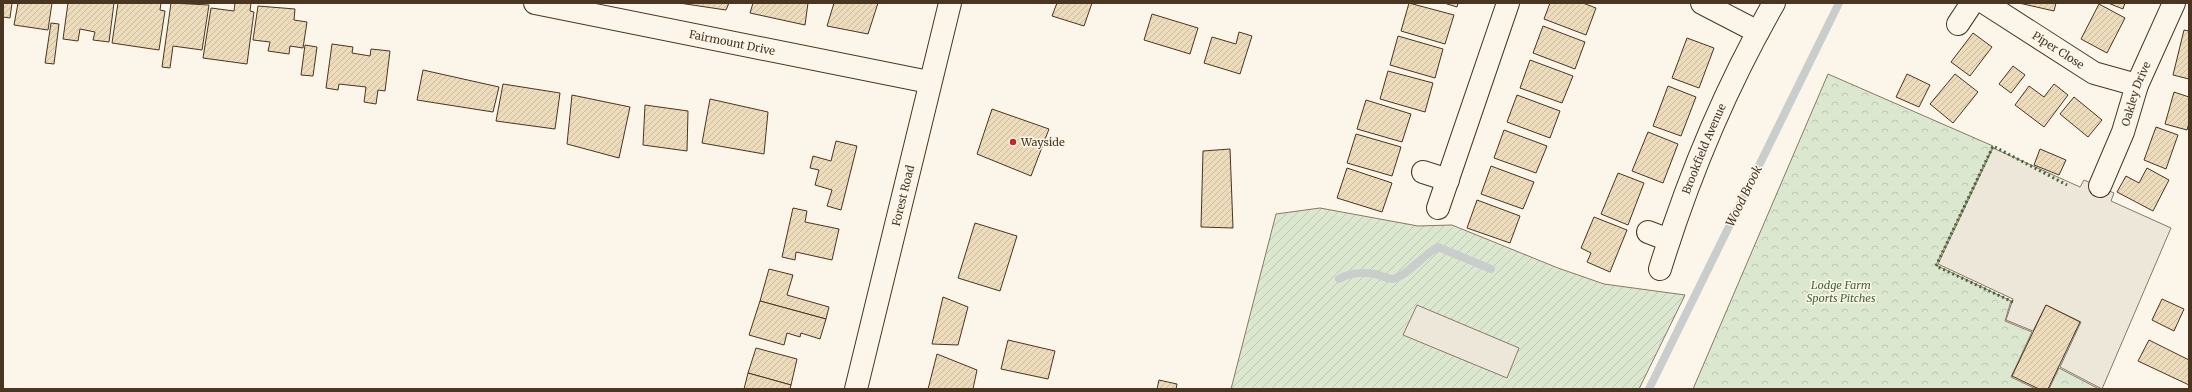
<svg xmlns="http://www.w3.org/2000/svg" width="2192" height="392" font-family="Merriweather,serif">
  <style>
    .forest { fill: url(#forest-crowns); stroke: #887966 }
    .garden { fill: url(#garden-furrows); stroke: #887966 }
    .parking { fill: #ede7d9; stroke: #887966 }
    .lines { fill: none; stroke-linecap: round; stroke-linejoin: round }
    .stream { stroke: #c9cecd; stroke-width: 8 }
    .building { fill: url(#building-hatch); stroke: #4a3520 }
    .street-casing { stroke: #4a3520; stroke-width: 24 }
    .secondary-casing { stroke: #4a3520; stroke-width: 24 }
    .street { stroke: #fbf6e9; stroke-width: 22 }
    .secondary { stroke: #fbf6e9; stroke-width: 22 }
    .hedge { stroke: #436837; stroke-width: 3; stroke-dasharray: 2 3; stroke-linecap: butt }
    .poi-dot { fill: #c62828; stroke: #fbf6e9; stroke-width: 1.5 }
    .labels { text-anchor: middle; stroke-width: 3; stroke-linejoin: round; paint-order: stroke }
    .street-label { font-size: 11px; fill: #4a3520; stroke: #fbf6e9 }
    .poi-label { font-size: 11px; fill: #4a3520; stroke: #fbf6e9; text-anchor: start }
    .park-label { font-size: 11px; font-style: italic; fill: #436837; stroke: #fbf6e9 }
    .water-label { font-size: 12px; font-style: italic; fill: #4a3520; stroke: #fbf6e9 }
  </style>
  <defs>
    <pattern id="forest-crowns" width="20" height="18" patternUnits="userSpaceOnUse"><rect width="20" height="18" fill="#dce7d0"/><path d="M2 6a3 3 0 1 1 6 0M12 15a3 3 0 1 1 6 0" fill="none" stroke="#bec7b2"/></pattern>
    <pattern id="garden-furrows" width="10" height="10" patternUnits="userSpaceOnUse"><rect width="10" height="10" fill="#dce7d0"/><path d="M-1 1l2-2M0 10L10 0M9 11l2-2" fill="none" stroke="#bec7b2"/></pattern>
    <pattern id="building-hatch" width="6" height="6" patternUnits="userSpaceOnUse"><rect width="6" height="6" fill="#ecdcbc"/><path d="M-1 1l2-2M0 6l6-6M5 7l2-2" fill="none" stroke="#ccbda1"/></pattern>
  </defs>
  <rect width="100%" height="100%" fill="#fbf6e9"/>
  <g class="forest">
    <path d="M1828,74L1993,146L1936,265L2011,301L2005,321L2032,332L2011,377L2036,389H1693Z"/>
    <path d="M2059,368L2099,389H2049Z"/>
  </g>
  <path class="garden" d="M1320,208L1418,226L1452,225L1558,268L1604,284L1685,295L1639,389H1231L1276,214Z"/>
  <g class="parking">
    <path d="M1993,148L2080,187L2084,180L2114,193L2111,201L2171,228L2102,389L2060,367L2081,322L2046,305L2033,331L2006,320L2013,299L1938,264Z"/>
    <path d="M1417,305L1519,348L1507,378L1403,335Z"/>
  </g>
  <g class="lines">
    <g class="stream">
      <path d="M1339,279C1349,273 1362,272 1375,274C1380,275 1387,279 1392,279C1404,279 1425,253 1438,247L1491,269"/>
      <path d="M1649,389L1839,3"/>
    </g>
  </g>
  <g class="building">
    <path d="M3,3H12L10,18L3,17Z"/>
    <path d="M18,3H52L48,30L14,25Z"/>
    <path d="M68,3H114L109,42L93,40L95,32L80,29L78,41L63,39Z"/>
    <path d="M118,3H161L160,10L165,11L159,50L112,43Z"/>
    <path d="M171,3L209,5L202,50L173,46L170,68L162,67Z"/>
    <path d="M235,3H251L250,11L254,12L247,64L203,58L211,8L234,11Z"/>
    <path d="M679,3H729L726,10Z"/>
    <path d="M753,3H808L805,25L750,13Z"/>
    <path d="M834,3H878L868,34L827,26Z"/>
    <path d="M1057,3H1092L1084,26L1052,16Z"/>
    <path d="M1409,3L1454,15L1445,44L1401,31Z"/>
    <path d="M1444,3H1458L1457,7Z"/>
    <path d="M1550,3H1583L1596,8L1586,35L1544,19Z"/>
    <path d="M2019,3H2056L2054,11Z"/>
    <path d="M2108,3H2125L2123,9Z"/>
    <path d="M2099,4L2125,18L2107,53L2081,39Z"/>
    <path d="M258,6L295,9L294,20L307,22L303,48L290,46L289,54L268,51L270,42L253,40Z"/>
    <path d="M1152,14L1198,28L1190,54L1144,40Z"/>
    <path d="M51,23L59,24L54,64L45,63Z"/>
    <path d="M1543,26L1585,42L1575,69L1533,53Z"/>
    <path d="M2184,30L2189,31V79L2173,75Z"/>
    <path d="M1239,32L1252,36L1240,74L1204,63L1212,37L1236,44Z"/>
    <path d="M1973,33L1992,47L1970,76L1951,62Z"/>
    <path d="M1398,36L1443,49L1435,78L1390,65Z"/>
    <path d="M1687,38L1714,48L1699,88L1672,78Z"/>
    <path d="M332,44L353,47L352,53L370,56L371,49L390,51L385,91L378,90L376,104L364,102L366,87L339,84L338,90L326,88Z"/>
    <path d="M305,45L317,47L313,76L301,75Z"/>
    <path d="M1530,60L1573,76L1562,103L1520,88Z"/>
    <path d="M2013,66L2025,75L2011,93L1999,84Z"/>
    <path d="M423,70L499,87L493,112L417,100Z"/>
    <path d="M1388,71L1433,83L1425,112L1380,99Z"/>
    <path d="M1907,74L1930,85L1919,107L1896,97Z"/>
    <path d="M1955,74L1978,92L1953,123L1930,104Z"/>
    <path d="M503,84L560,93L555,129L496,121Z"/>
    <path d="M2054,84L2068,95L2044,127L2015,105L2029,86L2044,97Z"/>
    <path d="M1668,86L1696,97L1681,136L1653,126Z"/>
    <path d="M2174,92L2189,97V123L2187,130L2165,124Z"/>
    <path d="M572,95L630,107L619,158L567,144Z"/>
    <path d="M1517,95L1560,111L1550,138L1507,122Z"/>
    <path d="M2074,97L2102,120L2088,137L2060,114Z"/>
    <path d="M710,99L768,112L764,154L702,143Z"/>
    <path d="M1366,100L1411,114L1402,142L1357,129Z"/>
    <path d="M645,105L688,111L687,151L643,145Z"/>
    <path d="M992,109L1049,129L1031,176L977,154Z"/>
    <path d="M2156,127L2178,135L2166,169L2144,160Z"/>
    <path d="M1504,130L1547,146L1536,173L1494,158Z"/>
    <path d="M1648,132L1678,144L1663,183L1632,171Z"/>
    <path d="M1356,134L1401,147L1392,176L1347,163Z"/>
    <path d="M836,141L857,146L841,210L827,206L832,190L815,185L819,170L810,168L813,156L831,161Z"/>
    <path d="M1230,149L1233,228L1201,227L1203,151Z"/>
    <path d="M2040,149L2066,160L2059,175L2034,165Z"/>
    <path d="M1491,166L1534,182L1523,209L1481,194Z"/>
    <path d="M1347,168L1392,183L1382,212L1337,198Z"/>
    <path d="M2147,168L2169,180L2153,211L2117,192L2126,176L2139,183Z"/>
    <path d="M1618,173L1644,183L1628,225L1601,214Z"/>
    <path d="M1477,200L1520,216L1510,243L1467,228Z"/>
    <path d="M793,208L807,211L805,222L839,229L832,260L796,252L795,260L782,257Z"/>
    <path d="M1594,217L1627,230L1610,272L1587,262L1591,253L1581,248Z"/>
    <path d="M975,223L1017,236L1000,291L958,278Z"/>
    <path d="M769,269L793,275L787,295L829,307L826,319L760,301Z"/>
    <path d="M943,297L968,307L958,345L932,344Z"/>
    <path d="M2162,299L2184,309L2174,331L2152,320Z"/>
    <path d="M760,301L826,319L820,339L801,333L800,337L787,333L784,345L749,335Z"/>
    <path d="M2046,305L2080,322L2048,389H2039L2012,376Z"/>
    <path d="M1008,340L1055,351L1048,379L1001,369Z"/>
    <path d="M2149,340L2189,360V385L2138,361Z"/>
    <path d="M756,348L797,359L791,385L748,373Z"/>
    <path d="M937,354L977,370L973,389H928Z"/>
    <path d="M748,373L791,385L790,389H744Z"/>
    <path d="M1159,380L1177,384L1176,389H1157Z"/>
  </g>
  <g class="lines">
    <g class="street-casing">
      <g id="street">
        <path id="s1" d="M535,3L929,82"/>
        <path d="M1702,3L1758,32"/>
        <path id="s2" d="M1985,3L2094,73L2137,85"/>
        <path d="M1958,24L1972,3"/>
        <path d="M1423,172L1448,180"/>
        <path id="s3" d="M2100,186L2123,132L2137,85L2174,3"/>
        <path d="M1438,208L1508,3"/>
        <path d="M1648,232L1669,240"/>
        <path id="s4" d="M1660,269C1688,178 1727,85 1774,3"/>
      </g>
    </g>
    <g class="secondary-casing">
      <g id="secondary">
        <path id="s5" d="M856,389L950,3"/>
      </g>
    </g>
    <use href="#street" class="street"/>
    <use href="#secondary" class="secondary"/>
    <path class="hedge" d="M2013,302L1936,266L1993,146L2067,185"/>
  </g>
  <circle class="poi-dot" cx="1013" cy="142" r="4"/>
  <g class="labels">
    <g class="street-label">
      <text dy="4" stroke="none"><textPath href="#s1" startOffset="201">Fairmount Drive</textPath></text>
      <text dy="4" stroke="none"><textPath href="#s2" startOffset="87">Piper Close</textPath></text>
      <text dy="4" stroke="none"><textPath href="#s3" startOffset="99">Oakley Drive</textPath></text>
      <text dy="4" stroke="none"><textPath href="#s4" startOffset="128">Brookfield Avenue</textPath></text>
      <text dy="4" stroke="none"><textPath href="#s5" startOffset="199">Forest Road</textPath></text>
    </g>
    <g class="poi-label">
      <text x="1021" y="146">Wayside</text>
    </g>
    <g class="park-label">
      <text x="1841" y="289">Lodge Farm<tspan x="1841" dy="13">Sports Pitches</tspan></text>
    </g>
    <g class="water-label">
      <text transform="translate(1744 196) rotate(-64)" y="4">Wood Brook</text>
    </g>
  </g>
  <rect width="2192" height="392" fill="none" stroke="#4a3520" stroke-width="8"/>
</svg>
